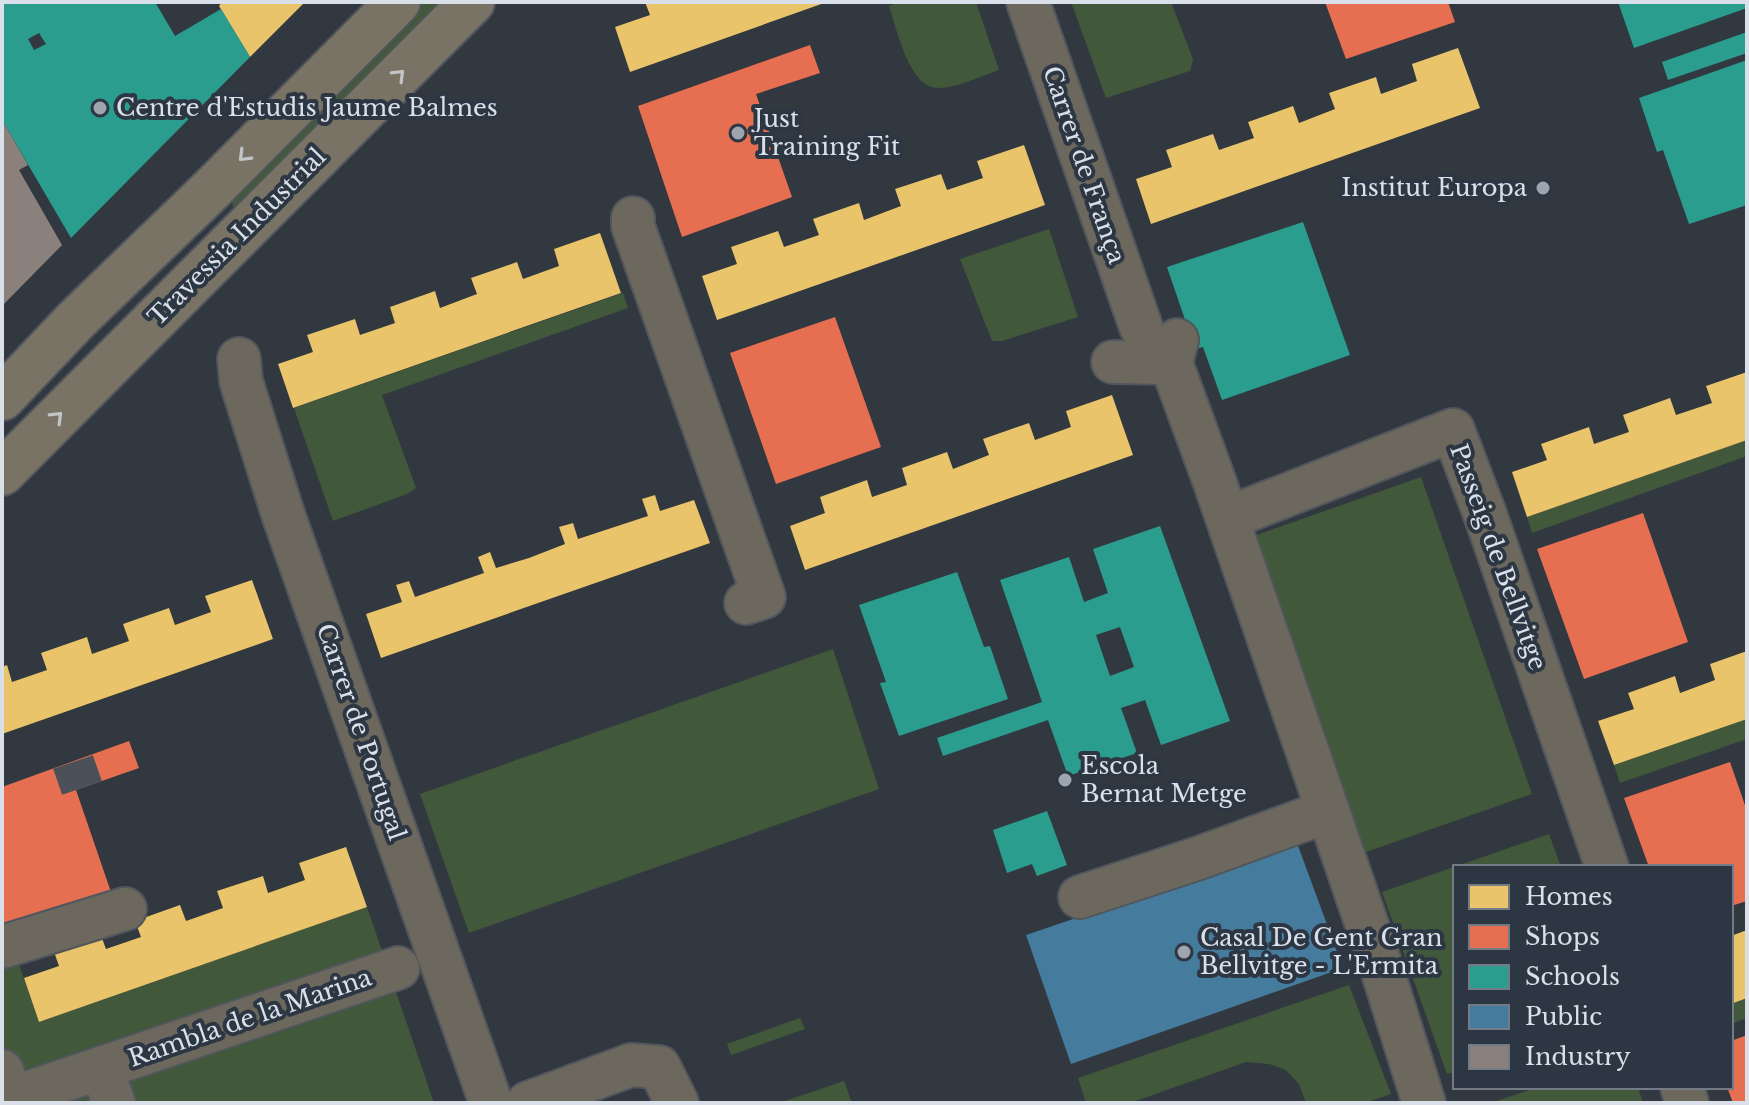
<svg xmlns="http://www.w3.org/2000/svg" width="1749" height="1105" font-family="'Libre Baskerville',serif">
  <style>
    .green { fill: #42583b }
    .homes { fill: #e9c46a }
    .shops { fill: #e76f51 }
    .schools { fill: #2a9d8f; fill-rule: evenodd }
    .public { fill: #457b9d }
    .industry { fill: #8a817c }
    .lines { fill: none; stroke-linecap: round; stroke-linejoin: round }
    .street-tunnel { stroke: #4b5158; stroke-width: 42; stroke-dasharray: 42 21; stroke-linecap: butt }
    .street-casing { stroke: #51565d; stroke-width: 46 }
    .secondary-casing { stroke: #51565d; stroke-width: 48 }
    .street { stroke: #6c685e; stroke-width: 42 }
    .secondary { stroke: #797366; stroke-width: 44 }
    .oneway { stroke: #c2c5c8 }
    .poi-dot { fill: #9fa5ae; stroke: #2d3744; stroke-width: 3 }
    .labels { text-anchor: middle; stroke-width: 8; stroke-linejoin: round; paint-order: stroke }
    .poi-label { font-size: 24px; fill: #dae0e9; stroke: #2d3744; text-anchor: start }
    .street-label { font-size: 24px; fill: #dae0e9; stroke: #2d3744 }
  </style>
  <rect width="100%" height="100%" fill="#32383f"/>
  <g class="green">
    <path d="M421,2H455L236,218L230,195Z"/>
    <path d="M899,2H976L999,70C981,76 958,88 938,88C909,88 897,29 889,6Z"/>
    <path d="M1071,2H1171L1193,59L1190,71L1106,98Z"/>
    <path d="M1049,229L1078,317L1002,341H992L960,259Z"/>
    <path d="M623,293L628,308L382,395L416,488L407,494L333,521L294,408Z"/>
    <path d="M1747,440V456L1532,533L1527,517Z"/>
    <path d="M1421,477L1532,794L1366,852L1254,536Z"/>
    <path d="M833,649L879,789L469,933L420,794Z"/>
    <path d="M1747,719V739L1620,783L1614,765Z"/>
    <path d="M1549,834L1561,867H1455V1072L1447,1074L1382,892Z"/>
    <path d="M367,907L434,1103H2V957L15,953L39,1022Z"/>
    <path d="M1349,985L1391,1094L1365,1103H1306L1299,1084L1286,1070L1269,1064L1246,1062L1130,1103H1086L1078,1078Z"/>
    <path d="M1747,998V1018L1731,1024V1004Z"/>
    <path d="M800,1018L805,1029L731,1055L727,1044Z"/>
    <path d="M844,1081L852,1103H779Z"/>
    <path d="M1538,1087H1638L1643,1103H1491Z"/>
  </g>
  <g class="homes">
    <path d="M222,2H305L250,57L219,6Z"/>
    <path d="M645,2H827L630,72L615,27L650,15Z"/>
    <path d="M1458,48L1480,108L1151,224L1136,179L1172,167L1166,150L1213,134L1219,150L1254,138L1248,122L1293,106L1299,123L1335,109L1329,93L1376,77L1381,94L1417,81L1412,64Z"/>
    <path d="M1024,145L1045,205L717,320L702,276L737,264L731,247L778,231L784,247L819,235L813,219L859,203L864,220L901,206L895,189L941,174L947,190L983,178L977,161Z"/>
    <path d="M600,233L621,293L293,408L278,364L313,352L307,335L355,319L360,335L395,323L390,307L435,291L440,308L477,294L471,278L517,262L523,279L559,266L554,249Z"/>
    <path d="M1747,372V440L1527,517L1512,472L1547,460L1541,444L1589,427L1594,444L1629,432L1623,415L1670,398L1676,415L1712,403L1706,386Z"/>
    <path d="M1112,395L1133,455L805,570L790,526L825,513L820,497L867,480L872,497L907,485L902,468L947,452L953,469L989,455L983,439L1029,423L1035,440L1071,427L1066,411Z"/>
    <path d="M655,495L660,511L694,500L710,543L381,658L366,614L402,602L396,585L409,581L415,597L484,573L478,557L490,552L496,568L529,558L565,544L559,527L573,523L578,539L648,516L642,499Z"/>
    <path d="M252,580L273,639L2,734V667L7,665L12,682L47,670L41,653L87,637L92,654L129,641L123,624L169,608L175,625L211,612L205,596Z"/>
    <path d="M1747,651V719L1614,765L1598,721L1634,709L1628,693L1675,676L1680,693L1715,680L1710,664Z"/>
    <path d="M346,847L367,907L39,1022L24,978L59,966L53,949L100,933L106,949L141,937L135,921L180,905L186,921L223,908L217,891L263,876L268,893L305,880L299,863Z"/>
    <path d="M1747,930V998L1731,1004V936Z"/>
  </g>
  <g class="shops">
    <path d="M1325,2H1448L1455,22L1346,59Z"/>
    <path d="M810,45L820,73L756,94L792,197L682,237L638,106Z"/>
    <path d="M835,317L881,447L776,484L730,353Z"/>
    <path d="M1643,513L1688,642L1584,679L1537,549Z"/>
    <path d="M129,741L139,768L76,790L112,895L7,932L2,918V787Z"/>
    <path d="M1730,762L1747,811V901L1731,906V867H1649L1624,798Z"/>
    <path d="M1747,1035V1103H1733L1727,1087H1731V1041Z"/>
  </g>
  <g class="schools">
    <path d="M6,2H155L175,36L221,9L250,57L71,238L2,120V4ZM39,33L46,44L34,50L28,39Z"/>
    <path d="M1618,2H1747V8L1634,48Z"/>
    <path d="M1747,32V53L1668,80L1662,62Z"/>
    <path d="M1747,60V205L1689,224L1663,150L1657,152L1639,98Z"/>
    <path d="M1303,222L1350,355L1222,400L1203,347L1195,349L1167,267Z"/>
    <path d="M1160,526L1230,721L1161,745L1145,700L1121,708L1137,753L1068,776L1048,720L943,756L937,738L1042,702L1000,580L1069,557L1084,602L1108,593L1093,549ZM1120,627L1134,667L1110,676L1096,635Z"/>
    <path d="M957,572L984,647L990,646L1008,699L899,736L880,683L886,682L859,605Z"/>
    <path d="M1047,811L1067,865L1037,876L1032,864L1007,873L993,830Z"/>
  </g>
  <path class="public" d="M1297,843L1343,968L1071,1064L1026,935Z"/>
  <path class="industry" d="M2,120L28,165L19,170L62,245L2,306Z"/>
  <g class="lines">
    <path class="street-tunnel" d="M73,762L82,788"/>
    <g class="street-casing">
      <g id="street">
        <path d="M1028,2L1141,327"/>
        <path d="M633,218V226L764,597L746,603"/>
        <path d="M1177,340L1171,363L1214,480L1328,811L1380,963L1424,1103"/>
        <path d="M239,359L241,381L283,514L491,1103"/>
        <path d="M1113,362L1171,363"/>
        <path d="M1228,518L1453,430L1486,517L1607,867"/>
        <path d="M1080,897L1199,858L1328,811"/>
        <path d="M2,947L125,909"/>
        <path d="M101,1068L114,1103"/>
        <path d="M2,1071L12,1098L398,968"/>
        <path d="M1682,1087L1687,1103"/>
        <path d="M528,1103L631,1065L659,1067L677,1103"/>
      </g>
    </g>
    <g class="secondary-casing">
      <g id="secondary">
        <path d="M2,398L76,320L214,187L398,2"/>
        <path d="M2,473L472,2"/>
      </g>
    </g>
    <use href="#street" class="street"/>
    <use href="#secondary" class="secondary"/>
  </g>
  <defs><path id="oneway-chevron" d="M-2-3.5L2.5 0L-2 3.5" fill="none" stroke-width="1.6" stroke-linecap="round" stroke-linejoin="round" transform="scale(2)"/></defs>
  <g class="oneway">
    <use href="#oneway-chevron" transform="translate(399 75) rotate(-45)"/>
    <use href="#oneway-chevron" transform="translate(244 156) rotate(135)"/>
    <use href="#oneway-chevron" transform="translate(57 417) rotate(-45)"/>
  </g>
  <g class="poi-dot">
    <circle cx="100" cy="108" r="8"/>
    <circle cx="738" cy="133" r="8"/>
    <circle cx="1543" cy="188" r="8"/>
    <circle cx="1065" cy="780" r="8"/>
    <circle cx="1184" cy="952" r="8"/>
  </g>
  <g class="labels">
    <g class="poi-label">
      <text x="116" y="116">Centre d'Estudis Jaume Balmes</text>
      <text x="754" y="127">Just<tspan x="754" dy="28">Training Fit</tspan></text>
      <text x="1527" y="196" text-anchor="end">Institut Europa</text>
      <text x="1081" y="774">Escola<tspan x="1081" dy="28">Bernat Metge</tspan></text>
      <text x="1200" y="946">Casal De Gent Gran<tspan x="1200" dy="28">Bellvitge - L'Ermita</tspan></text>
    </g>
    <g class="street-label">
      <text transform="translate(1084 165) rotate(71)" y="8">Carrer de França</text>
      <text transform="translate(237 237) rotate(-45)" y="8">Travessia Industrial</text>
      <text transform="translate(1498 557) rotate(70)" y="8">Passeig de Bellvitge</text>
      <text transform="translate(361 732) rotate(71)" y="8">Carrer de Portugal</text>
      <text transform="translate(250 1018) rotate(-19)" y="8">Rambla de la Marina</text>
    </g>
  </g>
  <rect width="1749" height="1105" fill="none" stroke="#dae0e9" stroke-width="8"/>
  <rect x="1453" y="865" width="280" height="224" fill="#2d3744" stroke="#727b86" stroke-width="2"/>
  <rect x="1469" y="885" width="40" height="24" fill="#e9c46a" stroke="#727b86" stroke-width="2"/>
  <text x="1525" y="905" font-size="24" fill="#dae0e9">Homes</text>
  <rect x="1469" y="925" width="40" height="24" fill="#e76f51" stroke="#727b86" stroke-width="2"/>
  <text x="1525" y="945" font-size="24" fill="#dae0e9">Shops</text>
  <rect x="1469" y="965" width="40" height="24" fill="#2a9d8f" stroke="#727b86" stroke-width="2"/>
  <text x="1525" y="985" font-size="24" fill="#dae0e9">Schools</text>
  <rect x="1469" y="1005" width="40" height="24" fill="#457b9d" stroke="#727b86" stroke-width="2"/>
  <text x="1525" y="1025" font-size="24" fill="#dae0e9">Public</text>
  <rect x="1469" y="1045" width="40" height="24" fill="#8a817c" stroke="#727b86" stroke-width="2"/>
  <text x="1525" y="1065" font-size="24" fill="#dae0e9">Industry</text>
</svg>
